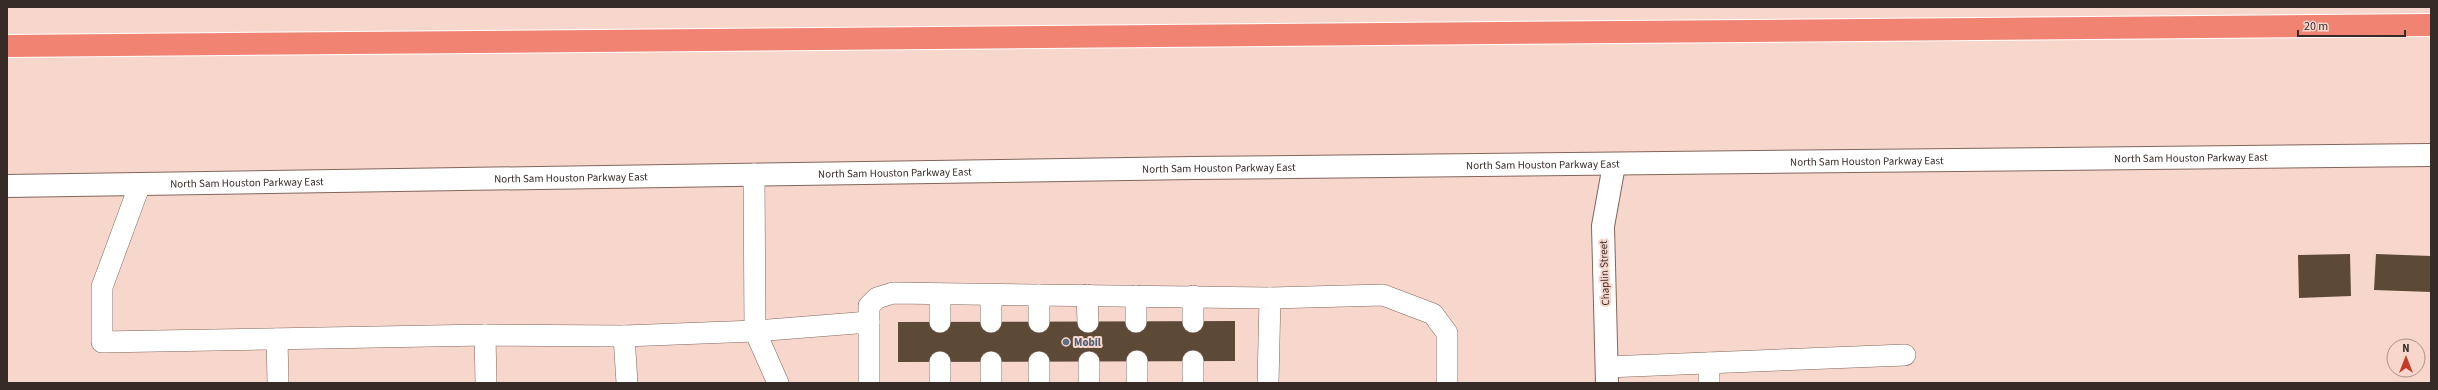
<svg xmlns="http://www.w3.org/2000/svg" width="2438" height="390" font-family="'Source Sans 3',sans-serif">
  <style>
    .building { fill: #5c4a37 }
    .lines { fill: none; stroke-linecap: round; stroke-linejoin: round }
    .service-casing { stroke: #81665c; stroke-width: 22 }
    .minor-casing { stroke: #81665c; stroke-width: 24 }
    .secondary-casing { stroke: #81665c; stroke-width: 24 }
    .motorway-casing { stroke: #fff; stroke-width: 24 }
    .service { stroke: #fff; stroke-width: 21 }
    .minor { stroke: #fff; stroke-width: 22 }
    .secondary { stroke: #fff; stroke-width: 22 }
    .motorway { stroke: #f18373; stroke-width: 22 }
    .service-dot { fill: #5c6f8a; stroke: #f7d7cc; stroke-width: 1.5 }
    .labels { text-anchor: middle; stroke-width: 4; stroke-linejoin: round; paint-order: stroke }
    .street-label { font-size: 11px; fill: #372b27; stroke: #f7d7cc }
    .service-label { font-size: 11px; font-weight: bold; fill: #4e5e75; stroke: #f7d7cc; text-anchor: start }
  </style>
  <rect width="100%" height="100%" fill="#f7d7cc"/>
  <g class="building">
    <path d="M2350,254L2351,296L2299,298L2298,255Z"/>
    <path d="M2376,254L2431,256V292L2374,290Z"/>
    <path d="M1235,321V361L898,362V322Z"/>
  </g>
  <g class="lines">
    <g class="service-casing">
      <g id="service">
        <path d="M140,184L102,287V342L485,335L624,336L755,331L754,174"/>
        <path d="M940,294V322"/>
        <path d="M1039,295V322"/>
        <path d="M1087,295L1088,322"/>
        <path d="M1136,296V322"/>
        <path d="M1193,296V322"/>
        <path d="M1270,298L1383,295L1433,314L1447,333V383"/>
        <path d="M869,322V306L877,298L893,293L1270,298L1268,383"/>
        <path d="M991,322V295"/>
        <path d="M485,335L486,383"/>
        <path d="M624,336L627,383"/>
        <path d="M277,339L278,383"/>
        <path d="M1137,361V383"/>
        <path d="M1193,361V383"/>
        <path d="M940,362V383"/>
        <path d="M991,362V383"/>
        <path d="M1039,362V383"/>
        <path d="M1089,362V383"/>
        <path d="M1607,367L1905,355"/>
        <path d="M778,383L755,331L869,322V383"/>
        <path d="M1709,383V363"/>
      </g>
    </g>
    <g class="minor-casing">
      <path id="minor" d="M1607,383L1603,226L1614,165"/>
    </g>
    <g class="secondary-casing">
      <g id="secondary">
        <path id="s1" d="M7,186L1193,168L2431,155"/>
      </g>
    </g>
    <g class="motorway-casing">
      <path id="motorway" d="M7,46L2431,25"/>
    </g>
    <use href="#service" class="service"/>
    <use href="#minor" class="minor"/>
    <use href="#secondary" class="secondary"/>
    <use href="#motorway" class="motorway"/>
  </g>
  <circle class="service-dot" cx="1066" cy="342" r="4"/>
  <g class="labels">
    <g class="street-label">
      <text dy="4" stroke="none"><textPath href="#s1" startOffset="2184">North Sam Houston Parkway East</textPath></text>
      <text dy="4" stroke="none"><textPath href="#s1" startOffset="1860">North Sam Houston Parkway East</textPath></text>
      <text dy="4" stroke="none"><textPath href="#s1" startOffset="1536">North Sam Houston Parkway East</textPath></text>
      <text dy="4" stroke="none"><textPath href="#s1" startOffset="1212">North Sam Houston Parkway East</textPath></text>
      <text dy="4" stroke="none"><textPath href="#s1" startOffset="888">North Sam Houston Parkway East</textPath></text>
      <text dy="4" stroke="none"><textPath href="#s1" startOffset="564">North Sam Houston Parkway East</textPath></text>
      <text dy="4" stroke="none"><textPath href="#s1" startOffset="240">North Sam Houston Parkway East</textPath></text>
      <text transform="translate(1604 273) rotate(-92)" y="4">Chaplin Street</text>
    </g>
    <g class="service-label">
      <text x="1074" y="346">Mobil</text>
    </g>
  </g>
  <rect width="2438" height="390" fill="none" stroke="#372b27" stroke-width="16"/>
  <g transform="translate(2406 358)"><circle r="19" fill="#f7d7cc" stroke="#aa928a"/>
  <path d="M0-3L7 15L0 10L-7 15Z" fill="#c53925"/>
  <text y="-6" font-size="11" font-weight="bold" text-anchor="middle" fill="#372b27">N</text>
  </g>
  <path d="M2298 30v6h107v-6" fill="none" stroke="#372b27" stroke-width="2"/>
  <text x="2304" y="30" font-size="12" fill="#372b27" stroke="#f7d7cc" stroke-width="3" paint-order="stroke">20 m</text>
</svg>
